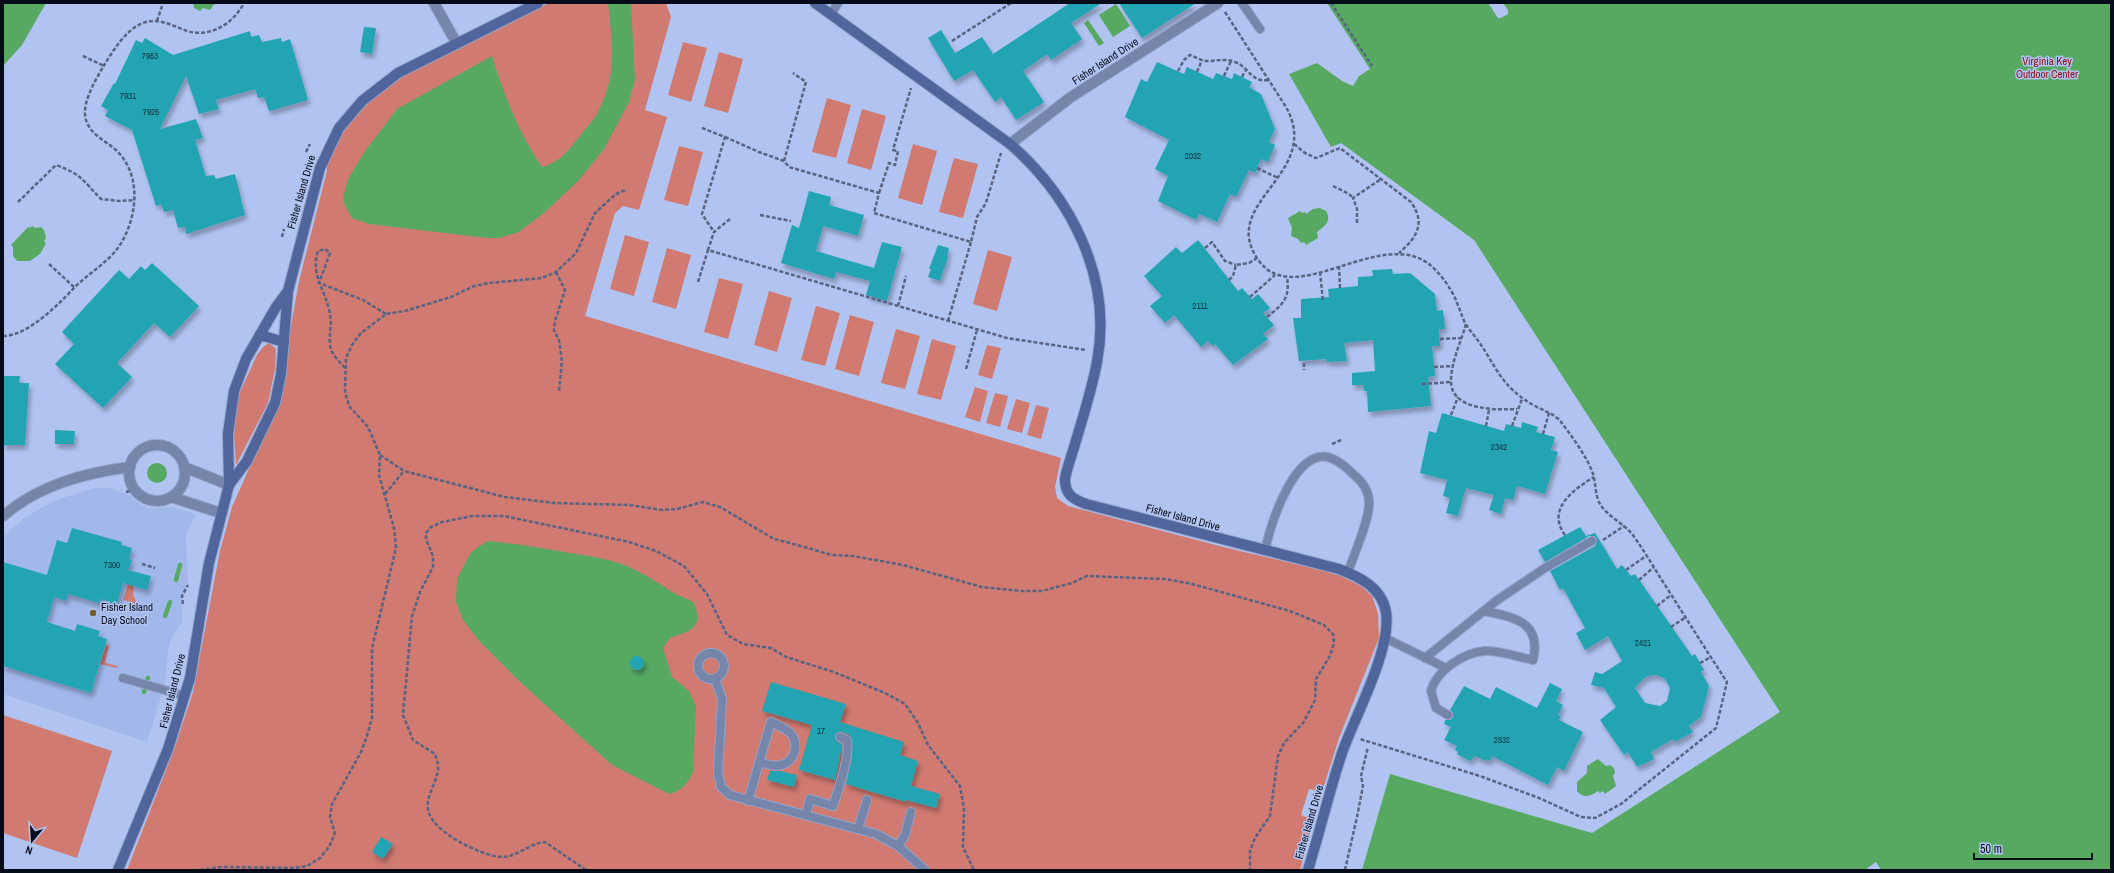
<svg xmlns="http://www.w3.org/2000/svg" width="2114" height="873" font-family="'Archivo Narrow',sans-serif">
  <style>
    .built { fill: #a2b8eb }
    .green { fill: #d07a71 }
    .water { fill: #57a962 }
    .pier { fill: #b1c4f1 }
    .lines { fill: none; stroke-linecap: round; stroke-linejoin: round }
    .stream { stroke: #57a962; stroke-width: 4.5 }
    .building { fill: #24a4b2; fill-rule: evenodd; filter: url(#shadow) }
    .lane-casing { stroke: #92a3ca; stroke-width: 10 }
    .street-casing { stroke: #92a3ca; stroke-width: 12 }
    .secondary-casing { stroke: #92a3ca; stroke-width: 12 }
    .path { stroke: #586482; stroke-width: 2.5; stroke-dasharray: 4 2; stroke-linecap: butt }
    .lane { stroke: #7685aa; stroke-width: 8 }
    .street { stroke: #7685aa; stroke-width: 10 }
    .secondary { stroke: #50659b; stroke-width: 10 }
    .poi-dot { fill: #725e2d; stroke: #b1c4f1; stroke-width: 1.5 }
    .labels { text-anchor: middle; stroke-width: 3; stroke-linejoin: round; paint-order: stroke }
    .number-label { font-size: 9px; fill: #0e3140 }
    .street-label { font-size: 11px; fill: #060b1a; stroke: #b1c4f1 }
    .park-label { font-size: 11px; fill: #8e0910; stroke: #b1c4f1 }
    .poi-label { font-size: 11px; fill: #060b1a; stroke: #b1c4f1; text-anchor: start }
  </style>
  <defs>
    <filter id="shadow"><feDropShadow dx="2.5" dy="4.5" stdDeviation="2" flood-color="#0004"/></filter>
  </defs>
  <rect width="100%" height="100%" fill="#b1c4f1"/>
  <path class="built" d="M95,488H108L128,494L141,505L150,508L173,507L196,514L186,535L188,584L182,595V622L173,635L169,645L165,683L147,742L3,694V537L23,519L41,508L59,499Z"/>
  <g class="green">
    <path d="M549,3H666L671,17L645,110L667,117L639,210L623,206L615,213L585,316L1061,458L1055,487L1057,498L1068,506L1223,547L1321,570L1341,576L1361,586L1372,596L1378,613L1379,638L1339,738L1322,792L1309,789L1301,815L1314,820L1300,870H127L175,747L193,692L220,551L232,507L252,462L276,413L285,381L290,331L299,281L327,171V161L334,145L357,110L379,94L406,74Z"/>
    <path d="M683,42L707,48L691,102L668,95Z"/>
    <path d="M719,52L743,59L728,113L704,106Z"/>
    <path d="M827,98L851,105L836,158L812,152Z"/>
    <path d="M862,109L886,116L871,170L847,163Z"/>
    <path d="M913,144L937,151L922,205L898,198Z"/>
    <path d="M679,146L703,152L688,206L664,200Z"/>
    <path d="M954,158L978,164L963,218L939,212Z"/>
    <path d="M625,235L649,242L634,296L610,289Z"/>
    <path d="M667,248L691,255L676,309L652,302Z"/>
    <path d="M988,250L1012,257L997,311L973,304Z"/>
    <path d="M719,278L743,284L728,339L704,332Z"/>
    <path d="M769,291L792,298L777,352L754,345Z"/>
    <path d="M816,306L840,313L825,366L801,360Z"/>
    <path d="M850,315L874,322L859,376L835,369Z"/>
    <path d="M896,329L920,336L905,389L881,383Z"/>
    <path d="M932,339L956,346L941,400L917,394Z"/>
    <path d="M269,343L276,349L275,369L268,403L236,465L234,434L238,396L257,355L263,347Z"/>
    <path d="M987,345L1001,348L992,379L978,375Z"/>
    <path d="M975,387L988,391L980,422L965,417Z"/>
    <path d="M995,393L1008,396L1000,427L986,423Z"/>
    <path d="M1016,399L1030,403L1022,433L1007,429Z"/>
    <path d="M1036,405L1049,408L1041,439L1027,435Z"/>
    <path d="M129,582L134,583L133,594L137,604L123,600Z"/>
    <path d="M106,645L109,646L105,663L118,666L117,668L100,664Z"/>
    <path d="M3,715L112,751L77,858L3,833Z"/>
  </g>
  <g class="water">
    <path d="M3,3H46L22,45L3,66Z"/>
    <path d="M193,3H215L210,10L203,8L200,11L194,8Z"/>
    <path d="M608,3H631L635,80L629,102L604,149L578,181L544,213L519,232L499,238H487L369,224L352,218L345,206L343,198L348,179L365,151L397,109L492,56C504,96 519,133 542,167C559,163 568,151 579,137C585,129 594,120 599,110C618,72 612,43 608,3Z"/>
    <path d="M1327,3H2111V870H1881L1876,862L1865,870H1362L1390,774L1592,833L1780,712L1474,240L1341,143L1331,147L1289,74L1317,63L1342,81L1353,86L1359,76L1370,69Z"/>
    <path d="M1116,4L1130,26L1113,37L1099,15Z"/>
    <path d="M1088,20L1104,43L1099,46L1084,23Z"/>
    <path d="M1320,208L1326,211C1332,221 1325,226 1317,232L1318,238L1306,245L1304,242L1301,243L1298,239L1291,236L1292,228L1288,218L1300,211L1302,213L1305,212L1306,214L1313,209Z"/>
    <path d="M32,226L35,228L41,227L44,230L46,238L44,242L46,243L40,254L30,261H17L13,256V247L11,245L28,227L30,228Z"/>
    <circle cx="157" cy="473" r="10"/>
    <path d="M488,541C516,544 543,548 570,553C589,556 609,559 627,566C642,573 656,581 669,590C677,596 686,597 694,603C704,629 690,631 670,638L663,648L672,677L689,691L696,707L693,772C688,783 682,791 669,794L612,765L519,681L480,642L463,620L456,602L457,579L470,554L475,549Z"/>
    <path d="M1598,759L1606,766L1610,765L1614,768L1615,773L1613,776L1616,786L1605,794L1603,791L1600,793L1598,791C1591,796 1583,799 1577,791V782L1587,773V766Z"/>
  </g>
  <path class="pier" d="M1488,3H1503L1508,10V14L1501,18H1498Z"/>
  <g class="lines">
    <g class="stream">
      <path d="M176,580L180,565"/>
      <path d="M165,616L170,602"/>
      <path d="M144,692L148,678"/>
    </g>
  </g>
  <g class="building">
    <path d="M1070,3H1102L1071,23L1082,39L1051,60L1047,54L1023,71L1044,102L1016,120L1001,97L995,102L973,70L954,81L928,38L941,30L955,53L982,37L993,54Z"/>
    <path d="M1119,3H1196L1142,38Z"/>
    <path d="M364,27L376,28L372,54L360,52Z"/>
    <path d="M250,31L251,37L259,35L262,42L281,38L282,42L290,39L308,100L269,111L264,97L258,98L255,89L216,100L219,109L199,114L186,76L160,129L196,119L203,138L195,140L206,176L214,175L216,179L235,174L245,215L186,234L185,227L178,228L173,210L164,212L161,204L156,206L132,130L105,116L108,110L101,106L114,83L115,84L136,40L142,43L145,38L173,55Z"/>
    <path d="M1157,62L1184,74L1187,67L1213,79L1216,73L1232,79L1234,73L1252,82L1249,87L1261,94L1275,129L1269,142L1275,145L1268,162L1261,159L1255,173L1249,170L1236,197L1230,194L1217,222L1199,214L1196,220L1158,201L1168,176L1155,169L1169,140L1125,117L1141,79L1147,82Z"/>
    <path d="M809,191L831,197L829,205L864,215L858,236L823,226L816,251L874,268L882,242L902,247L887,301L866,295L870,281L836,272L834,279L781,263L792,225L799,228Z"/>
    <path d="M1198,240L1238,291L1242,288L1252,299L1258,294L1270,308L1263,313L1274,325L1263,334L1268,339L1233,365L1215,344L1213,346L1208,341L1201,347L1174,315L1165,323L1150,306L1162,296L1144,276L1176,247L1182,253Z"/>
    <path d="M938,245L949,248L947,257H948L940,281L928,277L931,269H929Z"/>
    <path d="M152,263L199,306L170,337L154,323L117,363L132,377L103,408L55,364L74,344L62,332L119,270L129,279L141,266L145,270Z"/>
    <path d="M1392,269L1393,274L1410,273L1435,294L1437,311L1443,310L1445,329H1439L1440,346H1432L1435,376L1428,377L1431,406L1368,412L1367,391H1364L1363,385H1352V373L1375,371L1373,340L1344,343L1347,361L1327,362L1326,359L1299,361L1293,318H1301V299L1329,297L1328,289L1358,286V277L1373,276L1372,270Z"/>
    <path d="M3,376H20L19,383H29L25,445H3Z"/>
    <path d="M1442,413L1504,431L1506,424L1521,428L1522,422L1538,427L1536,432L1555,437L1551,450L1558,452L1545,494L1517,486L1513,500L1505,498L1501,514L1489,510L1494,495L1466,488L1458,516L1446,513L1450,498L1443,496L1447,480L1420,473L1429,431L1436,433Z"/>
    <path d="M55,430L75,431L74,444H55Z"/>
    <path d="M1580,527L1586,536L1595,533L1617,569L1622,565L1631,576L1635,574L1692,656L1695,654L1704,670L1701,672L1709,686L1701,717L1689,726L1693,732L1675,742L1673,739L1651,752L1654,759L1637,767L1628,752L1624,755L1600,720L1616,707L1604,688L1591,685L1595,672L1602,674L1622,661L1608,636L1585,650L1576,633L1585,628L1563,588L1560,590L1550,571L1595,546L1597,539L1594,536H1589L1545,562L1538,550ZM1657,675L1665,679L1670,688L1667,701L1660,706L1645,703L1635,688L1643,679L1648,676Z"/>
    <path d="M72,528L122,542L121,545L132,548L129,559L132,560L128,570L151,576L147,590L123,583L117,604L100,599L99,603L68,594L66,601L54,597L47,622L75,631L77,624L100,631L98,636L107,639L91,693L3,666V562L47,575L57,540L67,543Z"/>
    <circle cx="637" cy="663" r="7"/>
    <path d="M771,682L846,704L840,722L904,742L900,755L918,761L911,786L940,794L936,808L906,800V802L846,784L852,756V740L850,735L842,732H837L835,737L836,741L842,744V747L835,780L799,770L812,725L762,711Z"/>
    <path d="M1550,683L1562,689L1556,701L1563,705L1558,715L1561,716L1559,720L1583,732L1564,771L1557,767L1548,785L1492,756L1490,761L1487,759L1486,761L1475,756L1470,761L1457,754L1458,752L1455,750L1457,746L1444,740L1451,727L1444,724L1445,720H1450L1453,717V713L1450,710L1464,686L1490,699L1496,687L1537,708Z"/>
    <path d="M770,771H780L797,775L794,787L767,780Z"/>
    <path d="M381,837L393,844L383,859L372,852Z"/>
  </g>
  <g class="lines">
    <g class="lane-casing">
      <g id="lane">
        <path d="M1242,3L1260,29"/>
        <path d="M831,14L838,3"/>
        <path d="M1265,551C1270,526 1290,463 1319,457C1331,454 1346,467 1353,474C1363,482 1370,492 1369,505C1368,524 1354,554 1348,572"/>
        <path d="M1385,638L1446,668"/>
        <circle cx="711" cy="666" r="13"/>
        <path d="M1425,658L1496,601L1545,568L1592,541"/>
        <path d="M123,678L185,696"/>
        <path d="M715,679L722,699L718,773L721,787L730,795L876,834L898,846L925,870"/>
        <path d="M1448,715L1436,708L1431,691C1436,671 1463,653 1484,651C1499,650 1518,657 1533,660C1542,622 1514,617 1484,611"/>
        <path d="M748,801L770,725L771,722C777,725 785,728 790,733C800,743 795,762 781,765C773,767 766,764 759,762"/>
        <path d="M806,815L810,799L833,806C839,787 850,758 847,740L840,737"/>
        <path d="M858,829L867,800"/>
        <path d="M898,846L905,835L911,812"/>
      </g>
    </g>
    <g class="street-casing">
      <g id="street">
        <path d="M434,3L457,44"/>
        <path d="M1010,144L1071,97L1218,3"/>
        <circle cx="157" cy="473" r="28"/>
        <path d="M184,467L229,485"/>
        <path d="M171,497L221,513"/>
        <path d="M3,516C39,485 84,473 130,467"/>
      </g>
    </g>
    <g class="secondary-casing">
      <g id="secondary">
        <path d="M815,3L1010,144C1071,197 1113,278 1097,362C1092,389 1083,417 1075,444C1072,455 1067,467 1065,479C1065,494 1072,499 1086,504L1339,569C1360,577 1382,588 1386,612C1392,649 1355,716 1342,753C1329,792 1320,831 1308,870"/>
        <path d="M260,335L284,342"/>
        <path d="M229,485L247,461L275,403L281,374L288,291L320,168L339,128L362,101L398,73L538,3"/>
        <path d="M118,870L168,749L190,678L209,563L229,485L228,434L234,391L246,359L276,307L288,291"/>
      </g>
    </g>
    <g class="path">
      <path d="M1331,3L1372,66"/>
      <path d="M1225,12L1286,107C1324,175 1216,202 1259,261C1295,310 1379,227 1429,264C1440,273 1452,289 1457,303C1460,310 1462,316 1465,323C1470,331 1476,337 1481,345C1488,355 1494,367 1502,378C1511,390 1522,399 1535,406C1544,411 1555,414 1561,422C1571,435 1588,458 1593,474C1596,483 1595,496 1600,504C1607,516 1623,523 1632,534C1644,550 1654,568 1665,585C1686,618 1706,650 1727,682L1716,728L1621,804L1595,818L1581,817L1539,798L1480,776L1360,739"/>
      <path d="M157,21L163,3"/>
      <path d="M952,41L1011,3"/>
      <path d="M83,56L104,66"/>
      <path d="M1178,71L1184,60L1190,55C1196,57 1201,61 1207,61C1217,61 1225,58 1235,62C1249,67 1251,83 1269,80"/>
      <path d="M1197,72L1202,60"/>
      <path d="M1224,76L1231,61"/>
      <path d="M1242,77L1245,71"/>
      <path d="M702,128L725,137L702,214L714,232"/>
      <path d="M725,137L759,152L784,161L789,167L879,193L874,213L971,242L977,217L986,203L1001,153"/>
      <path d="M1294,144L1305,153L1316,158L1340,148L1411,202C1426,224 1417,237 1399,253"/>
      <path d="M306,152L310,144"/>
      <path d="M784,161L806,82L793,73"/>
      <path d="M1257,168L1278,178"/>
      <path d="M1333,186L1349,194L1353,198"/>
      <path d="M879,193L889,163L895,165L898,151L893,150L911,88"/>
      <path d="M18,202L56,165C83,175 82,180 101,199L120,201L135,200"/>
      <path d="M760,215L791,221"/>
      <path d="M730,219L714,232L708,250L1007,338L1086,350"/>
      <path d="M1357,223V209L1353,198L1381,179"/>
      <path d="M282,237L284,229"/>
      <path d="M1205,248L1212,242L1225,261L1236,265"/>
      <path d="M49,264L74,287"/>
      <path d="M1339,266L1340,288"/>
      <path d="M556,272L565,290L555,321L554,330L559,340L562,361L559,391"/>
      <path d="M1320,272L1323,301"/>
      <path d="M1229,280L1233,276L1236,265L1249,263L1257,258"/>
      <path d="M698,282L708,250"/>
      <path d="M1250,297L1275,275"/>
      <path d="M898,306L906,276"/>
      <path d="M1267,317C1283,304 1290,299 1287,277"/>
      <path d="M948,321L971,242"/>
      <path d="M1466,324C1461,342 1451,362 1451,381C1451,411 1497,410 1517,409"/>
      <path d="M3,336C27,336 57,306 72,290C87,274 108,263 120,245C137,218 142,177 118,152C107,141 91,136 86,120C81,104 95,81 103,67C113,51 125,30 143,23C158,17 173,26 187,31C210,38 233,24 244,3"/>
      <path d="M1440,339L1462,338"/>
      <path d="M1304,363V370"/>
      <path d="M1434,367L1453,366"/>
      <path d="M345,368C339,361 331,354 330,345C329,335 332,324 330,314C326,290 310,276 318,251L325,249L330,253L319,283L363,300L386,314"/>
      <path d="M966,369L977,330"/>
      <path d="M1422,384L1451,382"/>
      <path d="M1451,415L1458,397"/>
      <path d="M1486,426L1489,410"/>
      <path d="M1512,426L1522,399"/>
      <path d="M1543,434L1549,413"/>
      <path d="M1332,444L1341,440"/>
      <path d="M380,455L404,471L505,497L554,503L630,505L662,510L677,509L703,502L720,507L774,539L790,543L832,555L853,556L903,565L982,587L1021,591H1042L1072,583L1087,576L1165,579L1192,584L1290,611L1324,625L1333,634L1334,643L1330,656L1316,679L1315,700L1310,710L1303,723L1284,743L1278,756L1270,816L1255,838L1250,851V870"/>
      <path d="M126,492L134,490"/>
      <path d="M385,494L404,471"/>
      <path d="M1565,535C1546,509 1573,490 1594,477"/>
      <path d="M1603,540L1624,526"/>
      <path d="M142,564L155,568"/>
      <path d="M1626,570L1646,556"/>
      <path d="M1639,580L1654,567"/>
      <path d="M183,604L182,596L188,585"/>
      <path d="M1657,606L1671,595"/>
      <path d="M1671,627L1686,617"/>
      <path d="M1700,663L1711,657"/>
      <path d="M200,870L221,867L294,868L307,866L320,858L329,847L335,833L330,817L332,804L361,752L366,739L372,718V648L396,548L394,528L379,475L380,455L368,427L349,406L345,392L346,358L352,345L361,333L386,314L405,311L451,297L474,286L489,283L542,278L556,272L576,253L595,213L616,194L625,190"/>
      <path d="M586,870L545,842C530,843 519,856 503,857C483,857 435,833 429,813C423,798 439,781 438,766C438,762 436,758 435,754L413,740L403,715L412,616L420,592L433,567V556L426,539V533L431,527L442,522L472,516H504L629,542L656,551L684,566L707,594L727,635L743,644L771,648L786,657L831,671L885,693L905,704L918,723L928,745L960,786L964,809L963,847L974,870"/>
      <path d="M1345,870L1357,817L1363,786L1361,776L1368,747"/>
    </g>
    <use href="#lane" class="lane"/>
    <use href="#street" class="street"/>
    <use href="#secondary" class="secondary"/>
  </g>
  <circle class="poi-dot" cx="93" cy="613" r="4"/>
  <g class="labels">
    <g class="number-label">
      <text x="150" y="59">7953</text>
      <text x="128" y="99">7931</text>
      <text x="151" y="115">7925</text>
      <text x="1193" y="159">2032</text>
      <text x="1200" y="309">2111</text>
      <text x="1499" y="450">2342</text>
      <text x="112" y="568">7300</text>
      <text x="1643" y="646">2421</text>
      <text x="821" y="734">17</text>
      <text x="1502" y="743">2532</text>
    </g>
    <g class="street-label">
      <text transform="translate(1105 61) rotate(-33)" y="4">Fisher Island Drive</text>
      <text transform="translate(301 192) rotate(-74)" y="4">Fisher Island Drive</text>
      <text transform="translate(1183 517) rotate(15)" y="4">Fisher Island Drive</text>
      <text transform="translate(172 691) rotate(-76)" y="4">Fisher Island Drive</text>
      <text transform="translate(1309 822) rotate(-74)" y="4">Fisher Island Drive</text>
    </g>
    <g class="park-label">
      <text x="2047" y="65">Virginia Key<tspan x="2047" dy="13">Outdoor Center</tspan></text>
    </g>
    <g class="poi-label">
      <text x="101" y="611">Fisher Island<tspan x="101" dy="13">Day School</tspan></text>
    </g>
  </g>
  <rect width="2114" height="873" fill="none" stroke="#060b1a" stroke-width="8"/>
  <g transform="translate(32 841) rotate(198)" stroke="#b1c4f1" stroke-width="3" paint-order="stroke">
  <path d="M0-3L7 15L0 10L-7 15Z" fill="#060b1a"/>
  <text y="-6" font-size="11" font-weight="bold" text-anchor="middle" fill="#060b1a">N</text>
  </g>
  <path d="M1974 853v6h118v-6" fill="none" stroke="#060b1a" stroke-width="2"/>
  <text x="1980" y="853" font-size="12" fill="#060b1a" stroke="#b1c4f1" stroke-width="3" paint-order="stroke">50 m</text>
</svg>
